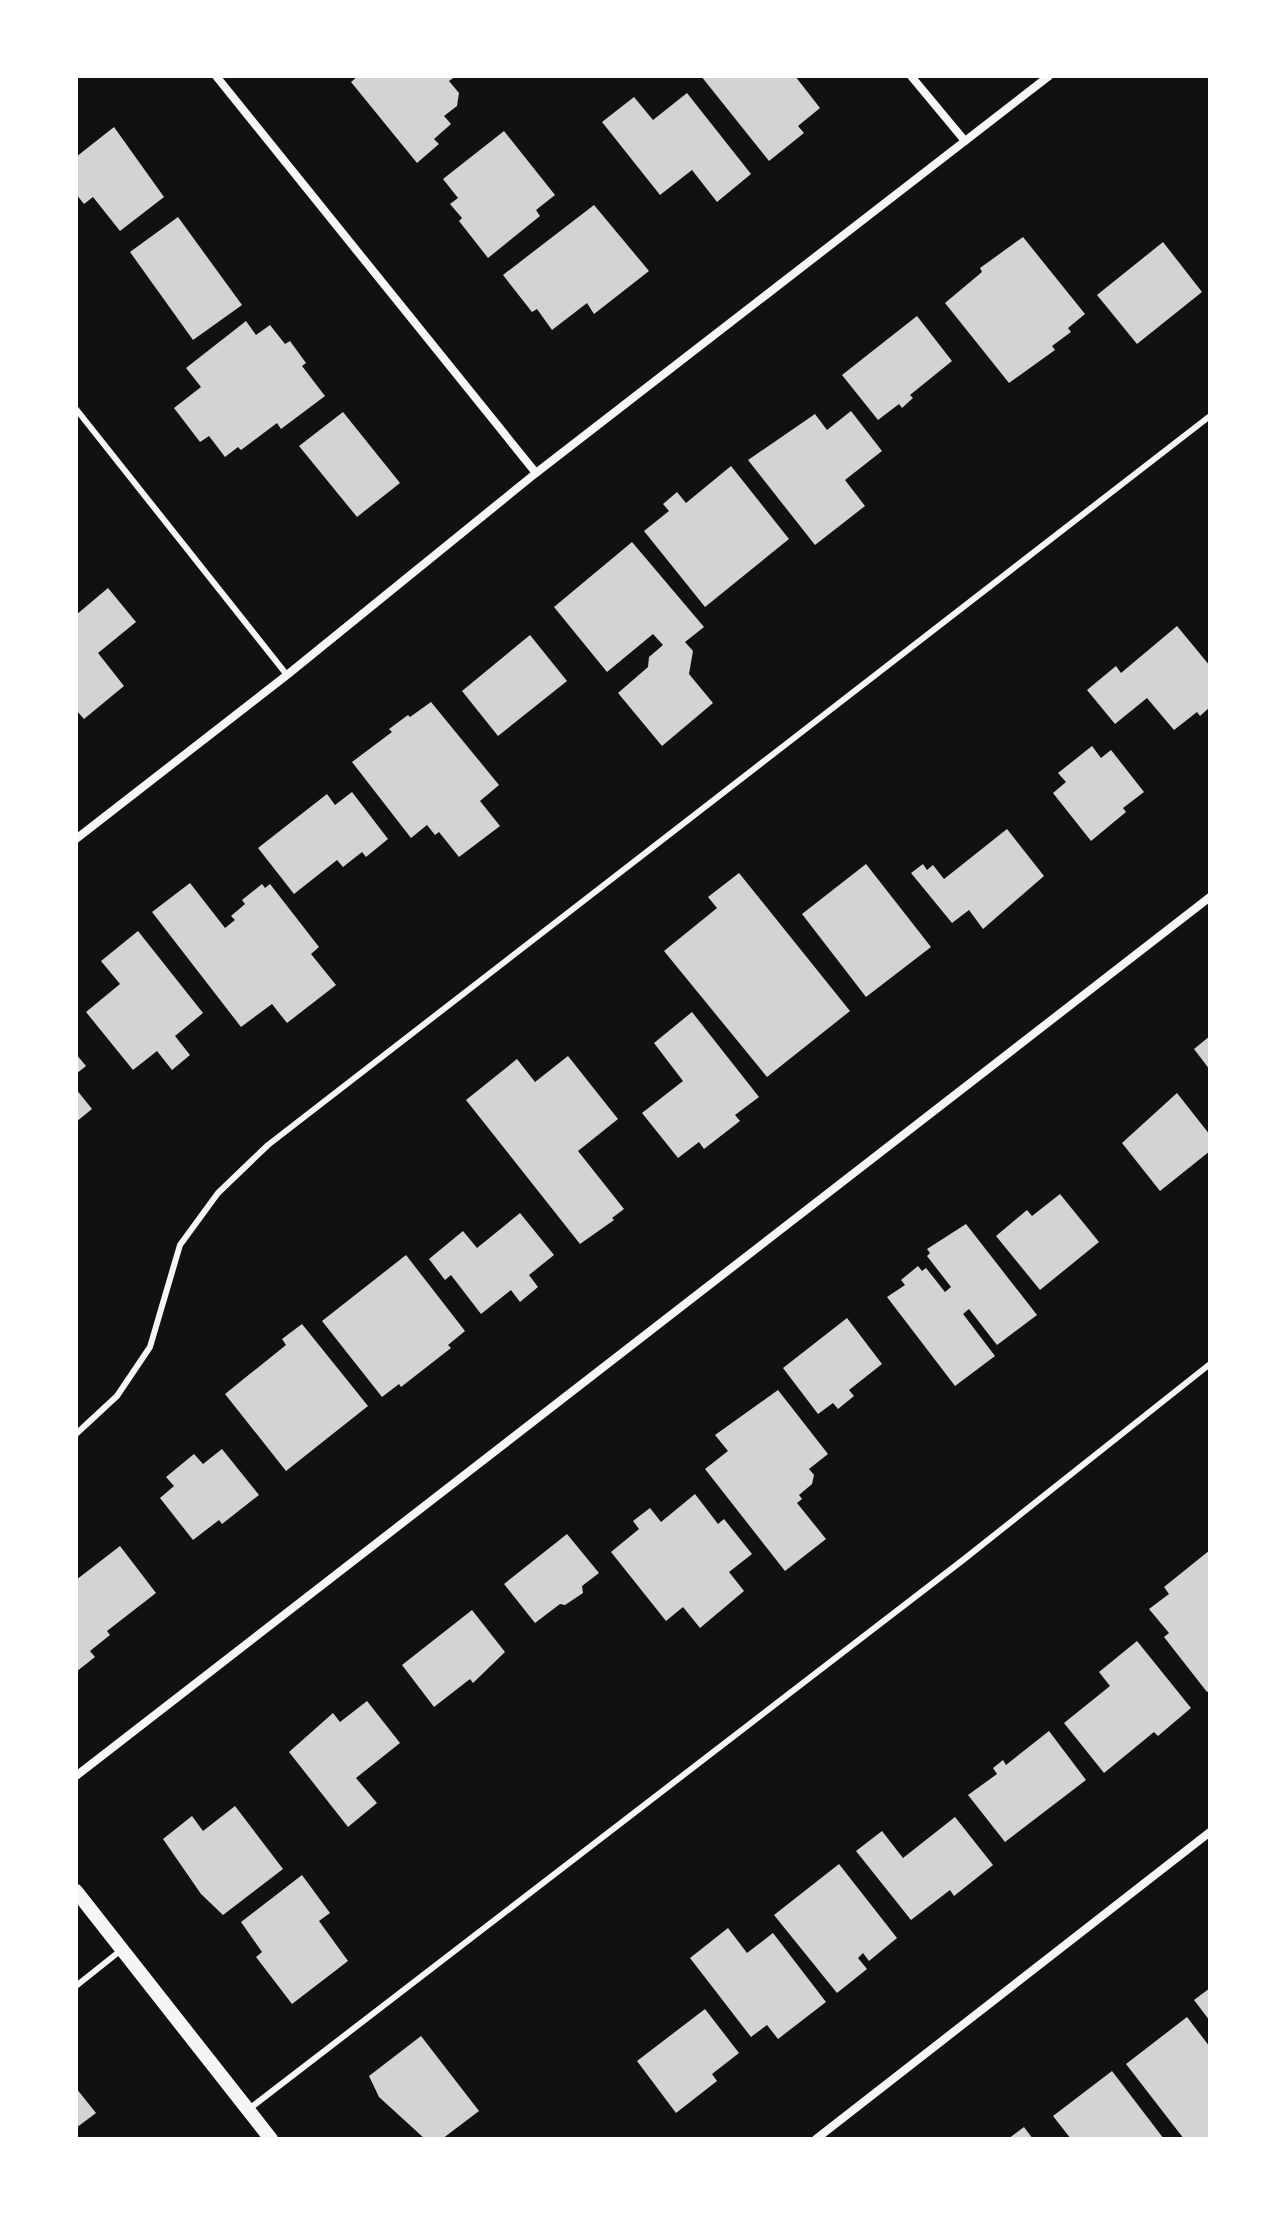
<svg xmlns="http://www.w3.org/2000/svg" width="1286" height="2215" font-family="'IBM Plex Sans',sans-serif">
  <style>
    .building { fill: #d3d3d3 }
    .lines { fill: none; stroke-linecap: round; stroke-linejoin: round }
    .service { stroke: #f5f5f5; stroke-width: 6 }
    .minor { stroke: #f5f5f5; stroke-width: 8 }
    .tertiary { stroke: #f5f5f5; stroke-width: 14 }
  </style>
  <rect width="100%" height="100%" fill="#111"/>
  <g class="building">
    <path d="M358,76H456L449,81L459,93L457,106L444,116L451,124L434,139L439,144L417,163L351,82Z"/>
    <path d="M701,76H795L820,108L798,126L804,133L769,161Z"/>
    <path d="M687,93L751,174L717,202L692,170L660,195L602,122L634,97L653,120Z"/>
    <path d="M114,127L164,197L120,231L93,197L84,204L76,194V157Z"/>
    <path d="M504,131L555,195L536,210L540,216L488,258L459,221L462,218L450,204L458,198L443,179Z"/>
    <path d="M594,205L649,271L594,314L587,303L552,330L537,309L532,312L503,275Z"/>
    <path d="M178,217L242,305L193,340L130,252Z"/>
    <path d="M1023,237L1085,314L1068,328L1071,332L1052,346L1055,350L1009,383L945,303L982,272L980,268Z"/>
    <path d="M1163,242L1202,292L1137,344L1097,295Z"/>
    <path d="M917,316L952,361L910,395L913,398L902,408L899,404L878,420L842,375Z"/>
    <path d="M246,321L256,335L270,325L285,344L290,341L306,363L302,366L325,396L281,429L277,423L241,450L238,447L225,457L209,436L200,442L174,408L201,387L186,368Z"/>
    <path d="M851,411L882,451L845,480L865,506L815,545L748,460L815,414L827,430Z"/>
    <path d="M343,412L400,483L357,517L299,446Z"/>
    <path d="M731,466L789,539L705,607L644,531L669,511L663,504L677,492L686,503Z"/>
    <path d="M632,542L704,627L685,642L693,651L689,674L713,703L662,746L618,693L648,667L649,657L663,645L653,634L607,672L554,607Z"/>
    <path d="M108,588L136,622L98,653L124,686L84,719L76,710V615Z"/>
    <path d="M1177,626L1210,666V707L1200,716L1197,712L1174,730L1147,698L1115,724L1087,690L1116,666L1121,673Z"/>
    <path d="M530,635L567,681L498,736L462,691Z"/>
    <path d="M431,702L499,785L480,801L500,826L459,857L439,832L435,835L427,825L411,838L352,762L392,732L389,729L408,715L410,717Z"/>
    <path d="M1092,746L1101,758L1111,750L1144,792L1123,808L1126,812L1091,841L1053,793L1066,782L1058,773Z"/>
    <path d="M352,792L388,839L366,857L362,852L343,867L337,860L294,894L258,848L327,794L335,805Z"/>
    <path d="M1007,829L1044,876L983,929L969,910L952,923L911,873L923,864L927,870L933,865L944,879Z"/>
    <path d="M866,864L931,947L866,997L802,914Z"/>
    <path d="M739,873L850,1011L767,1077L664,951L717,908L708,897Z"/>
    <path d="M190,883L225,928L235,920L231,916L245,904L242,900L262,884L265,888L270,884L319,947L311,954L336,985L287,1023L272,1004L241,1027L152,912Z"/>
    <path d="M138,931L203,1013L175,1036L190,1055L172,1070L157,1051L133,1070L86,1012L120,984L101,961Z"/>
    <path d="M692,1012L759,1097L735,1115L740,1121L704,1149L699,1142L678,1158L642,1113L683,1081L654,1043Z"/>
    <path d="M1210,1036V1070L1194,1049Z"/>
    <path d="M76,1054L86,1066L76,1074Z"/>
    <path d="M568,1056L618,1119L578,1151L624,1209L612,1218L614,1220L580,1244L466,1100L517,1059L535,1082Z"/>
    <path d="M76,1089L92,1109L76,1122Z"/>
    <path d="M1177,1093L1210,1135V1151L1160,1191L1122,1143Z"/>
    <path d="M1060,1194L1099,1242L1040,1290L996,1236L1027,1210L1032,1216Z"/>
    <path d="M520,1213L554,1255L529,1275L538,1287L520,1302L511,1290L481,1314L451,1275L445,1280L429,1259L463,1231L477,1248Z"/>
    <path d="M966,1224L1037,1315L997,1345L969,1309L963,1314L995,1356L955,1386L887,1297L905,1285L901,1280L918,1266L922,1271L926,1268L945,1292L951,1287L927,1256L930,1253L927,1249Z"/>
    <path d="M406,1255L465,1331L448,1345L451,1348L401,1387L399,1384L382,1397L322,1321Z"/>
    <path d="M847,1318L882,1364L849,1390L854,1396L838,1409L833,1403L818,1414L783,1368Z"/>
    <path d="M302,1324L368,1406L286,1471L225,1394L286,1345L282,1339Z"/>
    <path d="M778,1390L828,1454L809,1469L814,1475L812,1484L799,1495L802,1499L797,1503L826,1539L785,1571L705,1469L728,1451L715,1435Z"/>
    <path d="M222,1449L259,1495L222,1524L219,1520L193,1540L160,1498L174,1486L166,1477L194,1454L203,1464Z"/>
    <path d="M695,1494L718,1524L724,1519L752,1554L729,1572L744,1591L700,1628L683,1607L666,1621L611,1552L639,1529L633,1521L650,1508L661,1522Z"/>
    <path d="M567,1534L599,1573L582,1586L583,1593L565,1605L560,1604L535,1623L504,1584Z"/>
    <path d="M120,1546L156,1593L107,1631L110,1635L90,1651L95,1657L76,1672V1580Z"/>
    <path d="M1210,1550V1690L1207,1692L1164,1637L1169,1633L1149,1609L1169,1594L1164,1587Z"/>
    <path d="M472,1610L505,1652L473,1683L470,1679L434,1707L402,1665Z"/>
    <path d="M1137,1641L1191,1708L1158,1736L1154,1732L1104,1773L1064,1723L1110,1686L1099,1672Z"/>
    <path d="M367,1701L400,1743L356,1778L377,1803L348,1827L289,1752L333,1713L340,1722Z"/>
    <path d="M1049,1731L1086,1780L1005,1842L968,1795L997,1774L993,1768L1003,1760L1006,1765Z"/>
    <path d="M235,1806L283,1869L223,1915L201,1894L163,1839L192,1816L203,1831Z"/>
    <path d="M955,1817L993,1865L954,1896L950,1890L911,1920L856,1851L882,1831L903,1858Z"/>
    <path d="M839,1864L897,1938L869,1961L863,1953L858,1958L867,1969L837,1993L774,1915Z"/>
    <path d="M302,1875L330,1913L319,1921L348,1961L292,2004L256,1957L262,1952L241,1922Z"/>
    <path d="M728,1928L747,1953L773,1933L826,2002L778,2039L767,2025L751,2037L690,1958Z"/>
    <path d="M1210,1988V2021L1194,2000Z"/>
    <path d="M705,2009L739,2053L712,2074L717,2081L676,2113L637,2061Z"/>
    <path d="M1187,2017L1210,2047V2137L1207,2139H1184L1126,2064Z"/>
    <path d="M421,2036L479,2111L442,2139H425L379,2097L369,2076Z"/>
    <path d="M1112,2071L1164,2139H1071L1053,2116Z"/>
    <path d="M76,2088L96,2113L76,2128Z"/>
    <path d="M1024,2127L1033,2139H1008Z"/>
  </g>
  <g class="lines">
    <g class="service">
      <path d="M76,409L287,675"/>
      <path d="M76,1434L117,1396L150,1347L180,1245L218,1193L268,1145L1210,416"/>
      <path d="M76,1986L120,1951"/>
      <path d="M249,2109L963,1560L1210,1364"/>
    </g>
    <g class="minor">
      <path d="M216,76L536,473"/>
      <path d="M911,76L965,141"/>
      <path d="M76,839L287,675L536,473L1049,76"/>
      <path d="M76,1776L1210,897"/>
      <path d="M816,2139L1210,1832"/>
    </g>
    <path class="tertiary" d="M76,1891L271,2139"/>
  </g>
  <rect width="1286" height="2215" fill="none" stroke="#ffffff" stroke-width="156"/>
</svg>
